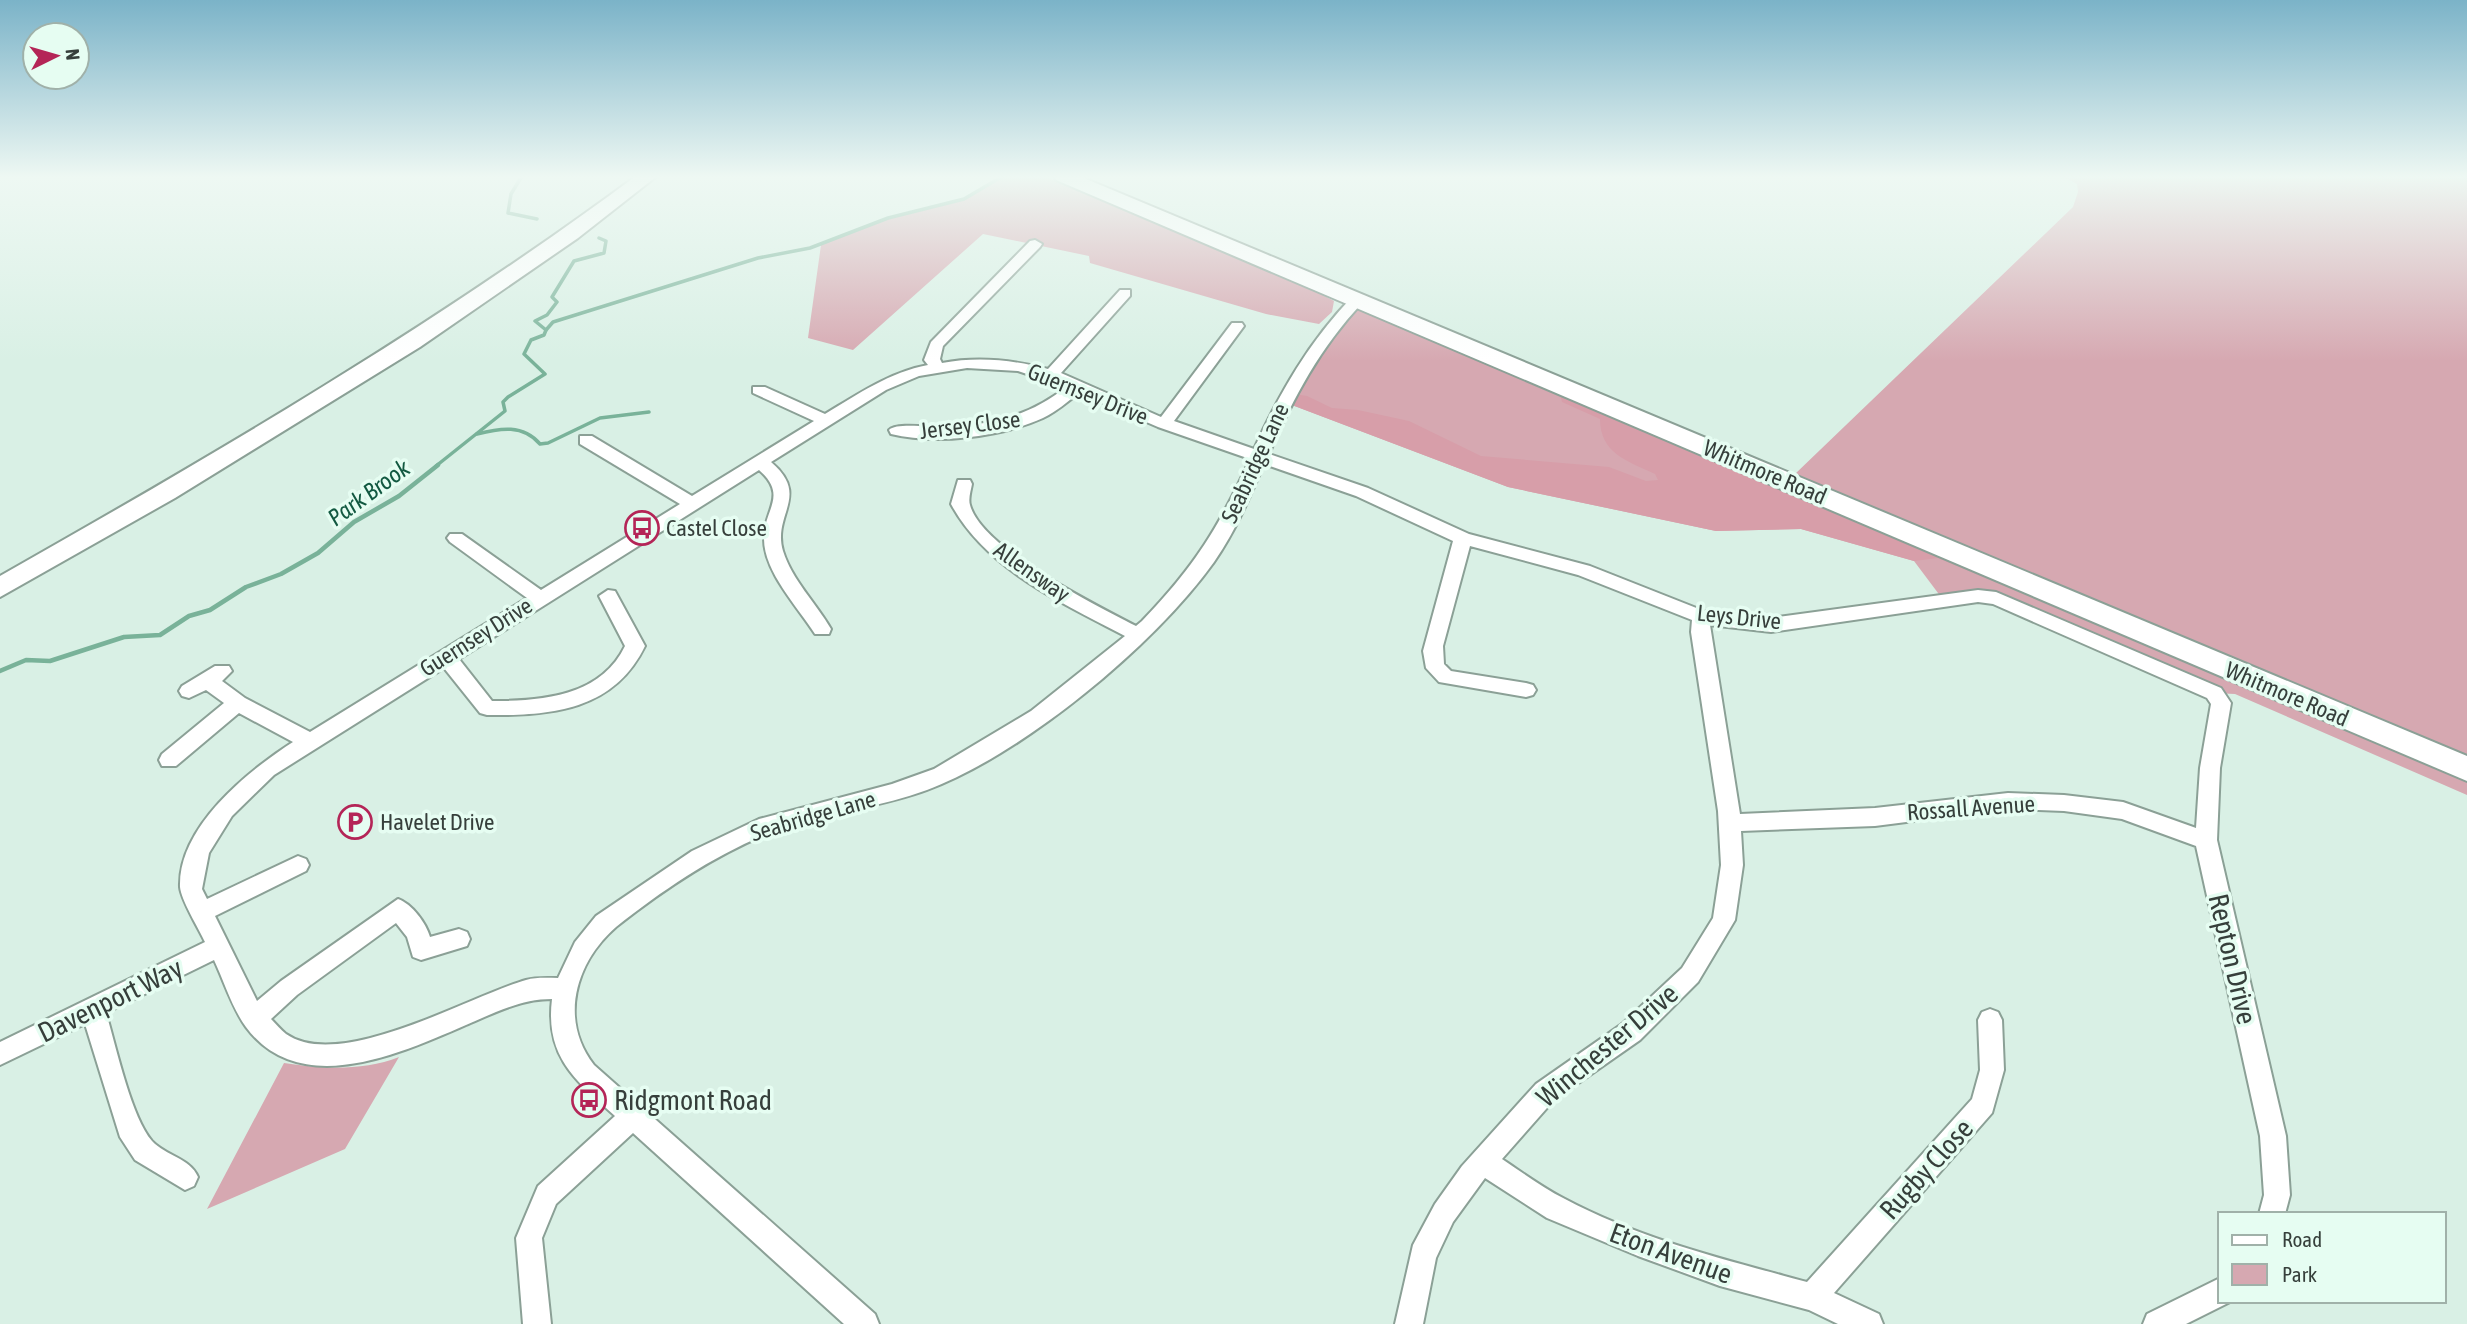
<svg xmlns="http://www.w3.org/2000/svg" width="2467" height="1324" font-family="'Asap Condensed',sans-serif">
  <style>
    .green { fill: #d6a8b1 }
    .forest { fill: #d79ea9 }
    .lines { fill: none; stroke-linecap: round; stroke-linejoin: round }
    .stream-far1 { stroke: #79b299; stroke-width: 3.5 }
    .stream { stroke: #79b299; stroke-width: 4.5 }
    .minor-casing { stroke: #8ba096; stroke-width: 4 }
    .highway-casing { stroke: #8ba096; stroke-width: 4 }
    .minor { fill: #fff; fill-rule: evenodd }
    .highway { fill: #fff; fill-rule: evenodd }
    .labels { text-anchor: middle; stroke-width: 7; stroke-linejoin: round; paint-order: stroke }
    .street-label { font-size: 23px; fill: #363f3b; stroke: #e6fdf2 }
    .poi-label { font-size: 23px; fill: #363f3b; stroke: #e6fdf2; text-anchor: start }
    .water-label { font-size: 24px; font-style: italic; fill: #125941; stroke: #e6fdf2 }
    .near-street-label { font-size: 28px; fill: #363f3b; stroke: #e6fdf2 }
    .near-poi-label { font-size: 28px; fill: #363f3b; stroke: #e6fdf2; text-anchor: start }
  </style>
  <rect width="100%" height="100%" fill="#d9f0e5"/>
  <g class="green">
    <path d="M1003,176H1043L1317,292L1334,301L1332,312L1319,324L1266,314L1090,263L1089,256L983,234L853,350L808,338L821,245L888,218L964,199Z"/>
    <path d="M2063,176H2467V763L1795,474L2073,207L2078,192L2077,184Z"/>
    <path d="M1357,300L2467,769V795L2235,694L2214,693L2012,603L1944,601L1914,561L1801,529L1716,531L1508,487L1284,402Z"/>
    <path d="M399,1057L345,1149L207,1209L284,1063C321,1069 364,1071 399,1057Z"/>
  </g>
  <path class="forest" d="M1559,390L2003,577L1998,583L1938,558L1914,561L1801,529L1716,531L1508,487L1284,402L1288,393L1307,396L1332,408L1358,410L1409,421L1481,456L1609,467L1646,481L1658,480L1655,474C1627,461 1600,453 1600,419L1562,402Z"/>
  <g class="lines">
    <g class="stream-far1">
      <path d="M522,176L511,194L508,213L537,219"/>
      <path d="M546,330L553,322L758,258L810,248L888,218L964,199L1003,176"/>
      <path d="M477,434C500,428 523,424 540,444L548,443L600,418L649,412"/>
      <path d="M436,466L505,411L503,402L508,397L545,374L524,354L531,340L544,335L546,330L535,321L547,315L557,302L552,297L574,261L604,253L606,241L599,238"/>
    </g>
    <path class="stream" d="M0,671L26,660L50,661L124,637L160,635L189,616L210,610L246,587L281,574L318,553L354,522L399,496L438,465"/>
    <g class="minor-casing">
      <g id="minor">
        <path d="M1035,240L1042,244L1040,247L943,346L940,359L942,363C979,356 1013,360 1048,369L1120,290H1130V296L1061,373L1161,417L1232,323H1242L1244,326L1174,421L1254,449C1280,392 1309,342 1352,297H1362V303C1320,348 1293,398 1269,454L1368,488L1469,534L1590,566L1704,611L1771,618L1978,590L1996,592L2221,688L2231,703L2220,768L2217,840L2286,1136L2290,1195L2285,1214H2259L2264,1195L2260,1136L2196,846L2122,819L2064,811L2008,809L1875,826L1741,831L1743,865L1735,920L1698,982L1640,1040L1554,1100L1502,1159C1523,1173 1543,1188 1565,1199C1640,1239 1726,1260 1807,1282L1972,1099L1980,1070L1978,1020L1982,1012L1990,1009L1998,1012L2002,1020L2004,1070L1992,1113L1834,1293L1879,1314L1883,1324H1838L1809,1310L1720,1286L1638,1256L1547,1218L1485,1178L1453,1222L1436,1258L1423,1324H1395L1413,1245L1435,1204L1462,1166L1536,1084L1622,1024L1682,968L1713,918L1721,865L1718,811L1691,632L1692,620L1578,575L1470,546L1443,646L1444,664L1451,671L1526,683L1533,685L1536,690L1533,695L1526,697L1439,682L1426,668L1423,651L1453,541L1356,496L1264,464C1250,497 1235,532 1214,562C1153,647 1024,753 927,790C882,807 834,811 789,826C726,847 668,886 616,927C575,963 559,1020 594,1065L875,1314L879,1324H844L633,1133L556,1204L542,1238L551,1324H523L516,1238L538,1186L615,1116C575,1080 545,1057 552,999C521,999 494,1013 466,1025C401,1053 300,1100 246,1027C232,1008 224,981 214,960L106,1013C116,1046 131,1117 152,1141C166,1156 190,1158 198,1177L194,1186L185,1190L135,1160L120,1137L85,1024L0,1065V1042L205,942C199,929 181,900 180,887C178,827 248,771 293,742L239,713L176,766H162L159,760L162,754L224,703L206,690L189,698L182,696L179,691L182,686L215,666H229L232,671L222,681L245,698L310,732L527,598L450,542L447,538L450,534H462L541,590L680,504L580,444V436H592L692,496L814,421L753,393V387H765L825,414C858,394 890,372 928,365L924,360L931,342L1030,241ZM967,368L1018,371L1066,387C1030,416 993,424 948,427C934,428 896,422 889,430L891,434C936,445 1001,437 1043,418C1056,412 1067,402 1079,393L1158,427L1250,459C1219,527 1195,566 1142,621L1136,626C1096,605 982,549 970,505C968,499 971,490 972,484L970,480H958L951,504C986,569 1062,603 1125,636L1031,711L934,769L892,784L759,819L692,851L596,916L575,942L558,978C547,978 536,977 526,980C470,996 340,1072 286,1034C281,1030 276,1024 271,1019L297,995L396,923L407,937L413,957L421,960L467,946L470,939L467,932L459,929L430,937C426,923 412,904 398,899L281,981L257,1001L215,916L306,871L309,865L306,859L298,856L207,899L202,889L209,853L232,816L274,775L444,668L480,713L487,715C552,716 614,710 645,646L615,591L608,590L599,596L625,646C601,696 543,701 492,701L459,659L759,470C789,496 763,510 764,539C764,572 798,607 815,634H829L831,629C816,603 792,580 783,551C772,514 811,496 771,462L886,390L919,376ZM1978,602L1993,604L2207,698L2211,704L2200,768L2196,828L2123,802L2064,795L2008,793L1875,808L1740,814L1710,625L1771,632Z"/>
        <path d="M2220,1278V1301L2230,1302L2186,1324H2143L2147,1314Z"/>
      </g>
    </g>
    <g class="highway-casing">
      <g id="highway">
        <path d="M636,176H657L578,238L420,347L175,498L0,597V576C219,452 434,326 636,176Z"/>
        <path d="M1054,176H1079L2467,756V781L1056,180Z"/>
      </g>
    </g>
    <use href="#minor" class="minor"/>
    <use href="#highway" class="highway"/>
  </g>
  <linearGradient id="sky" x2="0" y2="1"><stop stop-color="#7bb3c8"/><stop offset="0.49" stop-color="#eef8f3"/><stop offset="1" stop-color="#eef8f3" stop-opacity="0"/></linearGradient>
  <rect width="2467" height="361" fill="url(#sky)"/>
  <defs>
    <g id="bus-ring" transform="scale(1.75)"><circle r="9.5" fill="#e6fdf2" stroke="#b42557" stroke-width="1.5"/><path d="M-5-6H5V4H4V6H2V4H-2V6H-4V4H-5ZM-3.5-4V0h7V-4ZM-3.5 1.2v1.5H-2V1.2ZM2 1.2v1.5H3.5V1.2Z" fill="#b42557"/></g>
    <g id="parking-ring" transform="scale(1.75)"><circle r="9.5" fill="#e6fdf2" stroke="#b42557" stroke-width="1.5"/><path d="M-3.5-5.5H1a3.5 3.5 0 0 1 0 7H-1V5.5H-3.5ZM-1-3.4V-.6H.8a1.4 1.4 0 0 0 0-2.8Z" fill="#b42557"/></g>
  </defs>
  <g fill-rule="evenodd">
    <use href="#bus-ring" x="642" y="528"/>
    <use href="#parking-ring" x="355" y="822"/>
    <use href="#bus-ring" x="589" y="1100"/>
  </g>
  <g class="labels">
    <g class="street-label">
      <text transform="translate(1088 394) rotate(22)" y="8">Guernsey Drive</text>
      <text transform="translate(970 425) rotate(-7)" y="8">Jersey Close</text>
      <text transform="translate(1255 463) rotate(-65)" y="8">Seabridge Lane</text>
      <text transform="translate(1765 472) rotate(23)" y="8">Whitmore Road</text>
      <text transform="translate(1032 572) rotate(35)" y="8">Allensway</text>
      <text transform="translate(1739 617) rotate(6)" y="8">Leys Drive</text>
      <text transform="translate(476 637) rotate(-32)" y="8">Guernsey Drive</text>
      <text transform="translate(2287 694) rotate(23)" y="8">Whitmore Road</text>
      <text transform="translate(1971 808) rotate(-4)" y="8">Rossall Avenue</text>
      <text transform="translate(813 816) rotate(-16)" y="8">Seabridge Lane</text>
    </g>
    <g class="poi-label">
      <text x="666" y="536">Castel Close</text>
      <text x="380" y="830">Havelet Drive</text>
    </g>
    <g class="water-label">
      <text transform="translate(369 493) rotate(-36)" y="8">Park Brook</text>
    </g>
    <g class="near-street-label">
      <text transform="translate(2233 959) rotate(77)" y="10">Repton Drive</text>
      <text transform="translate(110 1000) rotate(-26)" y="10">Davenport Way</text>
      <text transform="translate(1607 1045) rotate(-40)" y="10">Winchester Drive</text>
      <text transform="translate(1926 1169) rotate(-48)" y="10">Rugby Close</text>
      <text transform="translate(1671 1253) rotate(20)" y="10">Eton Avenue</text>
    </g>
    <g class="near-poi-label">
      <text x="614" y="1110">Ridgmont Road</text>
    </g>
  </g>
  <rect x="2218" y="1212" width="228" height="91" fill="#e6fdf2" stroke="#a0b1a9" stroke-width="2"/>
  <rect x="2232" y="1235" width="35" height="10" fill="#ffffff" stroke="#a0b1a9" stroke-width="2"/>
  <text x="2282" y="1247" font-size="21" fill="#363f3b">Road</text>
  <rect x="2232" y="1264" width="35" height="21" fill="#d6a8b1" stroke="#a0b1a9" stroke-width="2"/>
  <text x="2282" y="1282" font-size="21" fill="#363f3b">Park</text>
  <g transform="translate(56 56) rotate(85)"><circle r="33" fill="#e6fdf2" stroke="#a0b1a9" stroke-width="2"/>
  <path d="M0-5L12 26L0 18L-12 26Z" fill="#b42557"/>
  <text y="-10" font-size="19" font-weight="bold" text-anchor="middle" fill="#363f3b">N</text>
  </g>
</svg>
